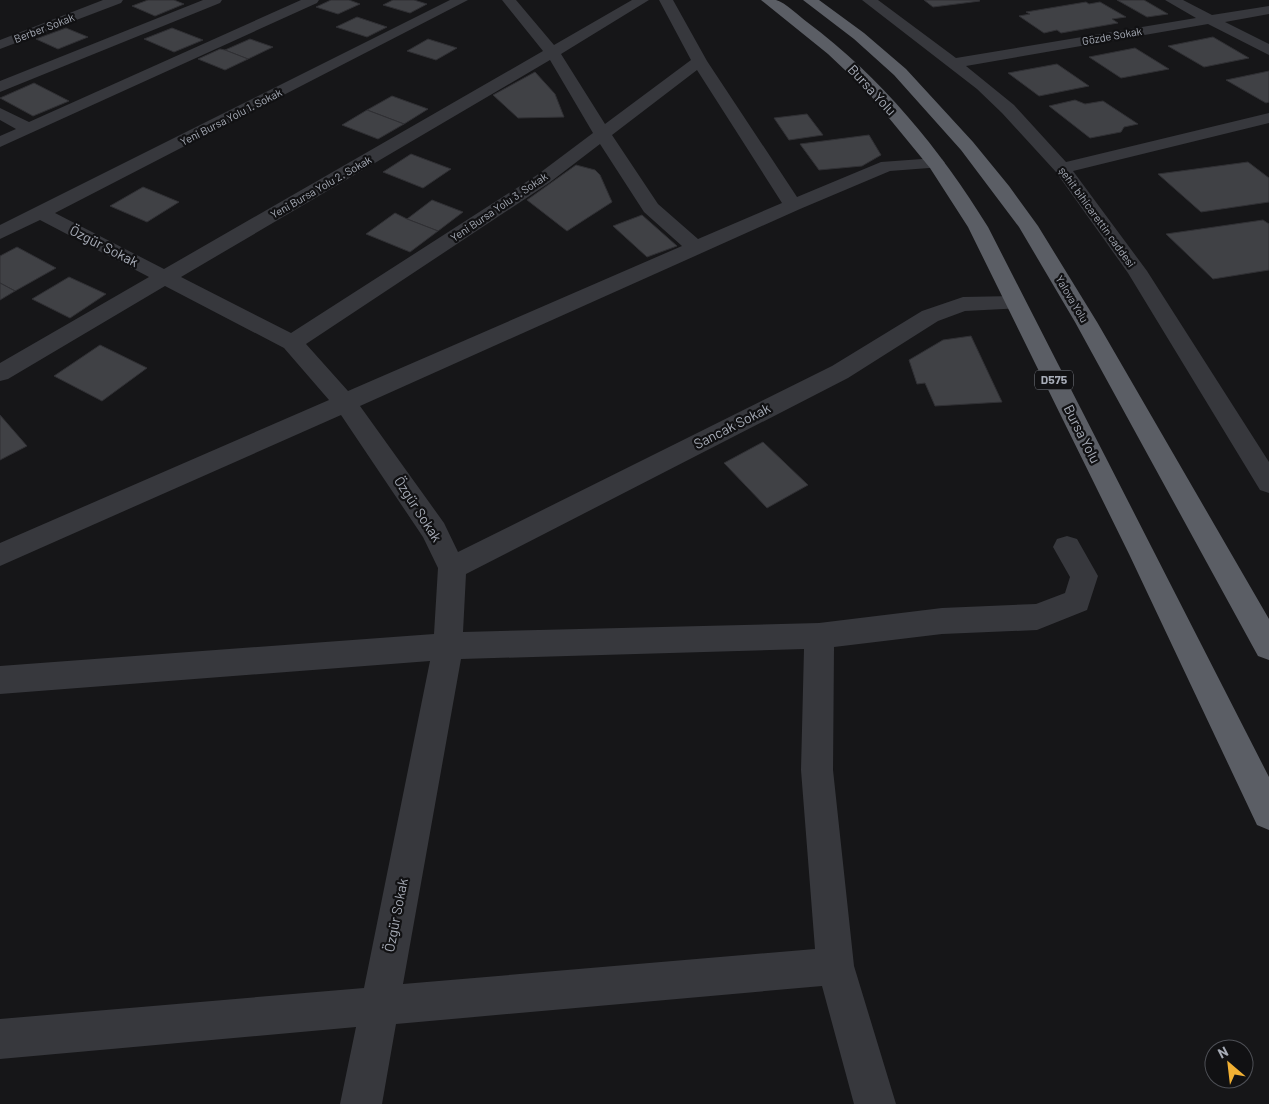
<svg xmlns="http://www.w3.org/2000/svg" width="1269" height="1104" font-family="Barlow,sans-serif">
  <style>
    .building { fill: #404145; stroke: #303034 }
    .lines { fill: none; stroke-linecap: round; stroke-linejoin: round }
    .minor { fill: #37383d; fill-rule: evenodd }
    .trunk { fill: #5b5e65; fill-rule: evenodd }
    .labels { text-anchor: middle; stroke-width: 4.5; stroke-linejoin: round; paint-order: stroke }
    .far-street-label { font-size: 11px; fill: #a8adb8; stroke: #111113 }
    .shield { fill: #111113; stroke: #7b7e86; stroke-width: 1 }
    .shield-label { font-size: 12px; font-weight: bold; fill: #a8adb8 }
    .street-label { font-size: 14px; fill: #a8adb8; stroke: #111113 }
  </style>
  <rect width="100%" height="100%" fill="#161618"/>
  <g class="building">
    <path d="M148,0H174L184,4L155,16L132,6Z"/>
    <path d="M331,0H349L360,4L338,14L316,7Z"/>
    <path d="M393,0H414L427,4L410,13L383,5Z"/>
    <path d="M924,0H979L980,1L933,7Z"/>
    <path d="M1117,0H1144L1168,14L1147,17Z"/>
    <path d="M1086,2L1089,4L1100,2L1126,17L1112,19L1118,23L1061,33L1057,30L1044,33L1019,16L1030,14L1026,12Z"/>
    <path d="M357,17L387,27L367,37L336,27Z"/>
    <path d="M66,28L88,37L58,49L36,39Z"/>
    <path d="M172,28L203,40L174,52L144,39Z"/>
    <path d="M1213,37L1249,58L1204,67L1168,46Z"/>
    <path d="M250,39L273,47L248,59L225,50Z"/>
    <path d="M428,39L457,48L436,60L407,51Z"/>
    <path d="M1135,48L1169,69L1121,78L1089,57Z"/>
    <path d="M220,49L225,50L248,59L225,70L198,59Z"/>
    <path d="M1057,64L1089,86L1039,96L1008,73Z"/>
    <path d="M1269,71V102L1266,103L1226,80Z"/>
    <path d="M535,72L555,94L564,117L518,118L493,95Z"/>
    <path d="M34,83L69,101L33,116L0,98Z"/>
    <path d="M392,96L428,109L404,124L367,110Z"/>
    <path d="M1075,100L1085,104L1103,101L1138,124L1124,127L1121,132L1090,138L1049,106Z"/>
    <path d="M367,110L404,124L378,139L342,125Z"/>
    <path d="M807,114L823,135L789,140L774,118Z"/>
    <path d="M869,135L881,155L862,166L819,170L800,144Z"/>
    <path d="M411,154L451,169L423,188L383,172Z"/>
    <path d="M1248,162L1269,178V202L1201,212L1158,174Z"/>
    <path d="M576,165L595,170L600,175L612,202L567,231L527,200Z"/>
    <path d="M143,187L179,202L147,222L110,206Z"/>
    <path d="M432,200L463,212L438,231L407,219Z"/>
    <path d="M395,213L407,219L438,231L410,252L366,234Z"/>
    <path d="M642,215L677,246L647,257L613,226Z"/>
    <path d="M1263,220L1269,224V270L1213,279L1166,234Z"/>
    <path d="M17,247L56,268L15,291L0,283V256Z"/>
    <path d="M69,277L106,294L70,318L32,299Z"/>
    <path d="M0,283L15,291L0,300Z"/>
    <path d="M971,336L1002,402L935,406L925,383L917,384L909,360L943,340Z"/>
    <path d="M100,345L147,368L102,401L54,376Z"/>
    <path d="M0,415L27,446L0,460Z"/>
    <path d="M763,442L808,485L767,508L724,463Z"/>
  </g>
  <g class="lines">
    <g class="minor">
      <path d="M103,0H123L121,3L0,49V40Z"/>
      <path d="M203,0H222L220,3L0,92V81Z"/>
      <path d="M301,0H319L317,3L0,147V136L16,129L0,120V108L29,122Z"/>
      <path d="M450,0H468L55,213L164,269L543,51L502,0H516L554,45L632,0H649L561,54L605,124L691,60L659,0H673L707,61L797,197L881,162L936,158L942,159L945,163L942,167L890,171L800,209L360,406L444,523L458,552L832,366L922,311L963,297L1015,296L1023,298L1026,303L1023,308L965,311L938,321L848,378L466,574L463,632L819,623L942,608L1036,604L1065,593L1070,577L1053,547L1057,539L1067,536L1077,539L1098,576L1087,610L1037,630L942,634L834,647L833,770L854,966L896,1104H854L822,986L396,1024L382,1104H340L356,1027L0,1059V1019L364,988L430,661L0,694V666L434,634L438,568L423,537L341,415L0,566V543L329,400L284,348L165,286L8,379L0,381V363L149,277L40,220L0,239V225ZM550,60L593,133L537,175L291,333L181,277ZM697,70L782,203L698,239L658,204L612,135ZM600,144L644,212L682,246L348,391L306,344L549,183ZM804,649L801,770L815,949L403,984L461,659Z"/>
      <path d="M862,0H878L956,58L1196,18L1165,0H1183L1212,15L1269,6V14L1225,22L1269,44V55L1208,24L966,66L1014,105L1066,162L1269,113V123L1073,171L1147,271L1269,462V493L1260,490L1128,273L1056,172L1002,113L977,89Z"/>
    </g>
    <g class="trunk">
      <path d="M761,0C766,0 772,0 776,0C786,3 799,16 807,22C881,77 940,149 988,227L1269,777V830L1257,825L1129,554L968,227L930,168L866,90L828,54Z"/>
      <path d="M803,0H819L864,33L906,69L973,142L1009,186L1038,226L1097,322L1269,619V660L1258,656L1075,322L1019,227L961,150L894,75L854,39Z"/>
    </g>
  </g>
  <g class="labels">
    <g class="far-street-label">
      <text transform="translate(44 28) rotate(-21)" y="4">Berber Sokak</text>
      <text transform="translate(1112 36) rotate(-10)" y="4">Gözde Sokak</text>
      <text transform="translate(231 117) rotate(-27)" y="4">Yeni Bursa Yolu 1. Sokak</text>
      <text transform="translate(321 187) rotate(-30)" y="4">Yeni Bursa Yolu 2. Sokak</text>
      <text transform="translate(499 207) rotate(-34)" y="4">Yeni Bursa Yolu 3. Sokak</text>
      <text transform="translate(1097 217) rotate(54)" y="4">şehit bihicarettin caddesi</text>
      <text transform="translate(1072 299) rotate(59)" y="4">Yalova Yolu</text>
    </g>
    <rect class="shield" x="1035" y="370.5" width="38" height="19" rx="4"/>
    <g class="shield-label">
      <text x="1054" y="384">D575</text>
    </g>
    <g class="street-label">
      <text transform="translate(872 90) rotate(47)" y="5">Bursa Yolu</text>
      <text transform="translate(104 246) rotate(27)" y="5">Özgür Sokak</text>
      <text transform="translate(732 426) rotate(-27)" y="5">Sancak Sokak</text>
      <text transform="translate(1082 434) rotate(63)" y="5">Bursa Yolu</text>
      <text transform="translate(418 509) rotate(57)" y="5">Özgür Sokak</text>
      <text transform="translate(396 915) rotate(-79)" y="5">Özgür Sokak</text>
    </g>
  </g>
  <g transform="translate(1229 1064) rotate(332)"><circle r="24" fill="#111113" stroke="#4d4f55"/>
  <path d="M0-4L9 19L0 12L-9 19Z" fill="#f2b134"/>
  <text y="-8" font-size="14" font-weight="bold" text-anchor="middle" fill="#a8adb8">N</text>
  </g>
</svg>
